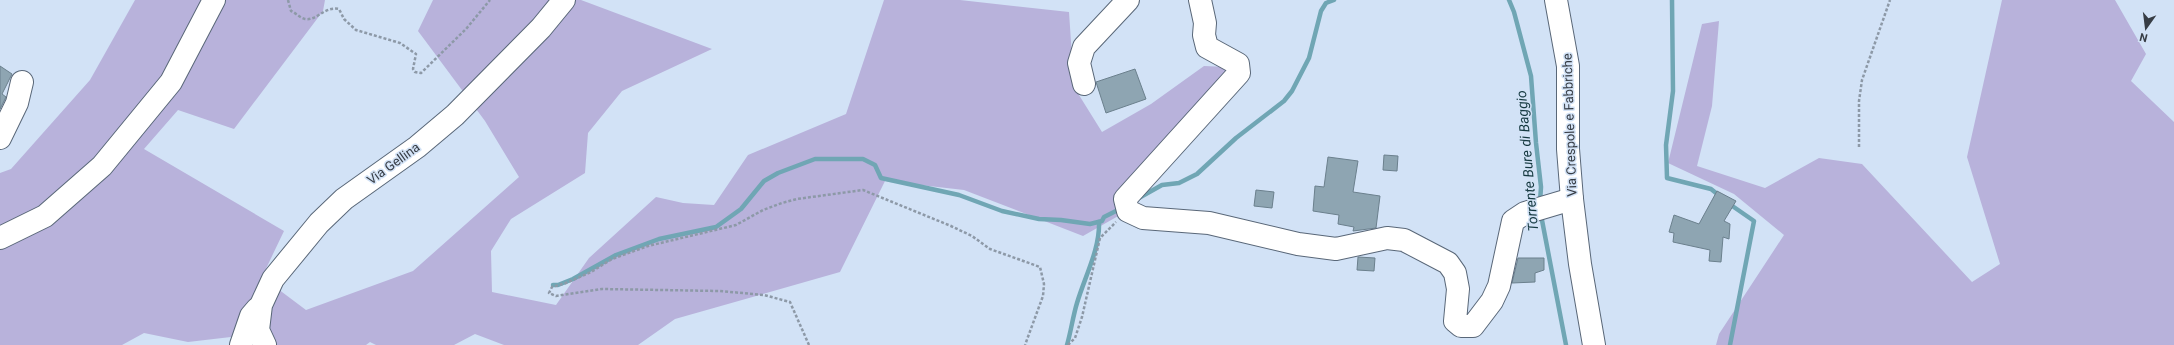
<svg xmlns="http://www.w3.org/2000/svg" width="2174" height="345" font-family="Roboto,sans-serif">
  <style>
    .green { fill: #b8b2db }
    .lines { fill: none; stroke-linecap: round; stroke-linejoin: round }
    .stream { stroke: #70a6b4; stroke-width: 4.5 }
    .building { fill: #8ea5b2; stroke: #6b808d }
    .minor-casing { stroke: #596778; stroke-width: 24 }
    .path { stroke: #8d99a7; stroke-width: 2.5; stroke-dasharray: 3 2; stroke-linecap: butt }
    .minor { stroke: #fff; stroke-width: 22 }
    .labels { text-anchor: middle; stroke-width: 3; stroke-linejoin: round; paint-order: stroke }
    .street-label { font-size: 13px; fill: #373d45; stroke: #d2e2f6 }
    .water-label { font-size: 14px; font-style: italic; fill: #153940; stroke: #d2e2f6 }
  </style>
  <rect width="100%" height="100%" fill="#d2e2f6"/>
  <g class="green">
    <path d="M135,0H325L323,11L234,129L178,110L144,149L284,231L262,277L306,310L413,271L519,177L485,121L418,31L433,0H581L712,49L622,91L588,133L585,173L511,219L491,251L492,292L556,305L589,258L656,197L683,203L714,205L748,155L846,114L884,0H960L1069,12L1074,87L1102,132L1151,104L1204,66L1228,67L1229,86L1120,215L1083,236L964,190L885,181L840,272L675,319L638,345H504L475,334L454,345H376L370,342L366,345H256L248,335L188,342L144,333L122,345H0V173L11,169L90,80Z"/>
    <path d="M2002,0H2115L2146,54L2131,81L2174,122V345H1716L1719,334L1784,235L1734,194L1668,163L1702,24L1719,21L1712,106L1697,166L1765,188L1819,158L1862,164L1972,282L2000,264L1967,157Z"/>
  </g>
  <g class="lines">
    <g class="stream">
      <path d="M1509,0L1514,12L1531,76L1536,143L1541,187L1540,202"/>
      <path d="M1672,0L1673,91L1666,145L1667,178L1711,189L1721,197"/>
      <path d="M1137,199L1162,185L1179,183L1197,174L1236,138L1284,101L1292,91L1309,58L1321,11L1326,3L1334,0"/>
      <path d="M1728,203L1754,221L1730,345"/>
      <path d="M1541,215L1566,345"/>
      <path d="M553,285H558L573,279L616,255L659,239L716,227L741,209L764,181L778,173L815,159H863L875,165L881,178L959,195L1002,211L1039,219L1061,220L1090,224L1102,221L1104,217L1122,208"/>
      <path d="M1067,345C1071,331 1073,316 1077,303C1085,276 1100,249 1099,222"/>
    </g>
  </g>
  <g class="building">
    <path d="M0,66L12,74L2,94L6,97L0,109Z"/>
    <path d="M1135,69L1146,99L1106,113L1096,82Z"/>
    <path d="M1384,155L1398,156L1397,171L1383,170Z"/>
    <path d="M1328,157L1358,161L1353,192L1380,196L1376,228L1353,231L1354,227L1338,224L1339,215L1313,211L1315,186L1324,187Z"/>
    <path d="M1256,190L1274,192L1272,208L1254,206Z"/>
    <path d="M1717,191L1736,201L1724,221L1730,224L1729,239L1723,237L1721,262L1709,261L1710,250L1673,242L1674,233L1669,232L1674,215L1699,224Z"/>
    <path d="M1358,257L1375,258L1374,271L1357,270Z"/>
    <path d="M1518,258H1544V270L1535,273V282L1512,283Z"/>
  </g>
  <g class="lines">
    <g class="minor-casing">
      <g id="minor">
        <path d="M1200,0L1205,23L1204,35L1207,47L1238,64L1239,73L1125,199L1128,211L1143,218L1209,223L1298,244L1336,249L1387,238L1404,240L1448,263L1455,273L1458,289L1455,321L1461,326H1473L1492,301L1499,286L1513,221L1525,213L1572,199"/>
        <path d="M1556,0L1568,66V149L1572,199L1580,264L1594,345"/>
        <path d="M1084,84L1079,63L1084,47L1128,0"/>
        <path d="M0,138L17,103L22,82"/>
        <path d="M0,238L45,216L102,166L171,82L214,0"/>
        <path d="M241,345L251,316L257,309"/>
        <path d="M265,345L258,330L261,305L273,279L319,223L344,199L417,147L455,115L541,28L564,0"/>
      </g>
    </g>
    <g class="path">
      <path d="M288,0L291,11C296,13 300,18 305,19C317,21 324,6 339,9L344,19L356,30L400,43L416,54L413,69L415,72L421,73L466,29L490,0"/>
      <path d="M1859,147V101L1862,80L1890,0"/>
      <path d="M809,345L790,302L764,295L720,291L602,289L556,296L549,293L552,287L566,283L591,272L612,259L648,246L736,225L763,210L782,203L797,199L863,190L951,226L972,236L990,249L1040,267L1044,284L1043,296L1025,345"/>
      <path d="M1068,345L1075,338L1082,317L1100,238L1116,222"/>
    </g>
    <use href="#minor" class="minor"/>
  </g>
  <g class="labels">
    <g class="street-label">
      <text transform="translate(1569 125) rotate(-92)" y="5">Via Crespole e Fabbriche</text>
      <text transform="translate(393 163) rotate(-36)" y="5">Via Gellina</text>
    </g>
    <g class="water-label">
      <text transform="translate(1527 161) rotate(-95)" y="5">Torrente Bure di Baggio</text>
    </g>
  </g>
  <g transform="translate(2146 28) rotate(194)" stroke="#d2e2f6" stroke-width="3" paint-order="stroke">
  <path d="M0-3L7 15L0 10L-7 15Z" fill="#373d45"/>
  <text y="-6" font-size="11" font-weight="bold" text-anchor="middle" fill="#373d45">N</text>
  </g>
</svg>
